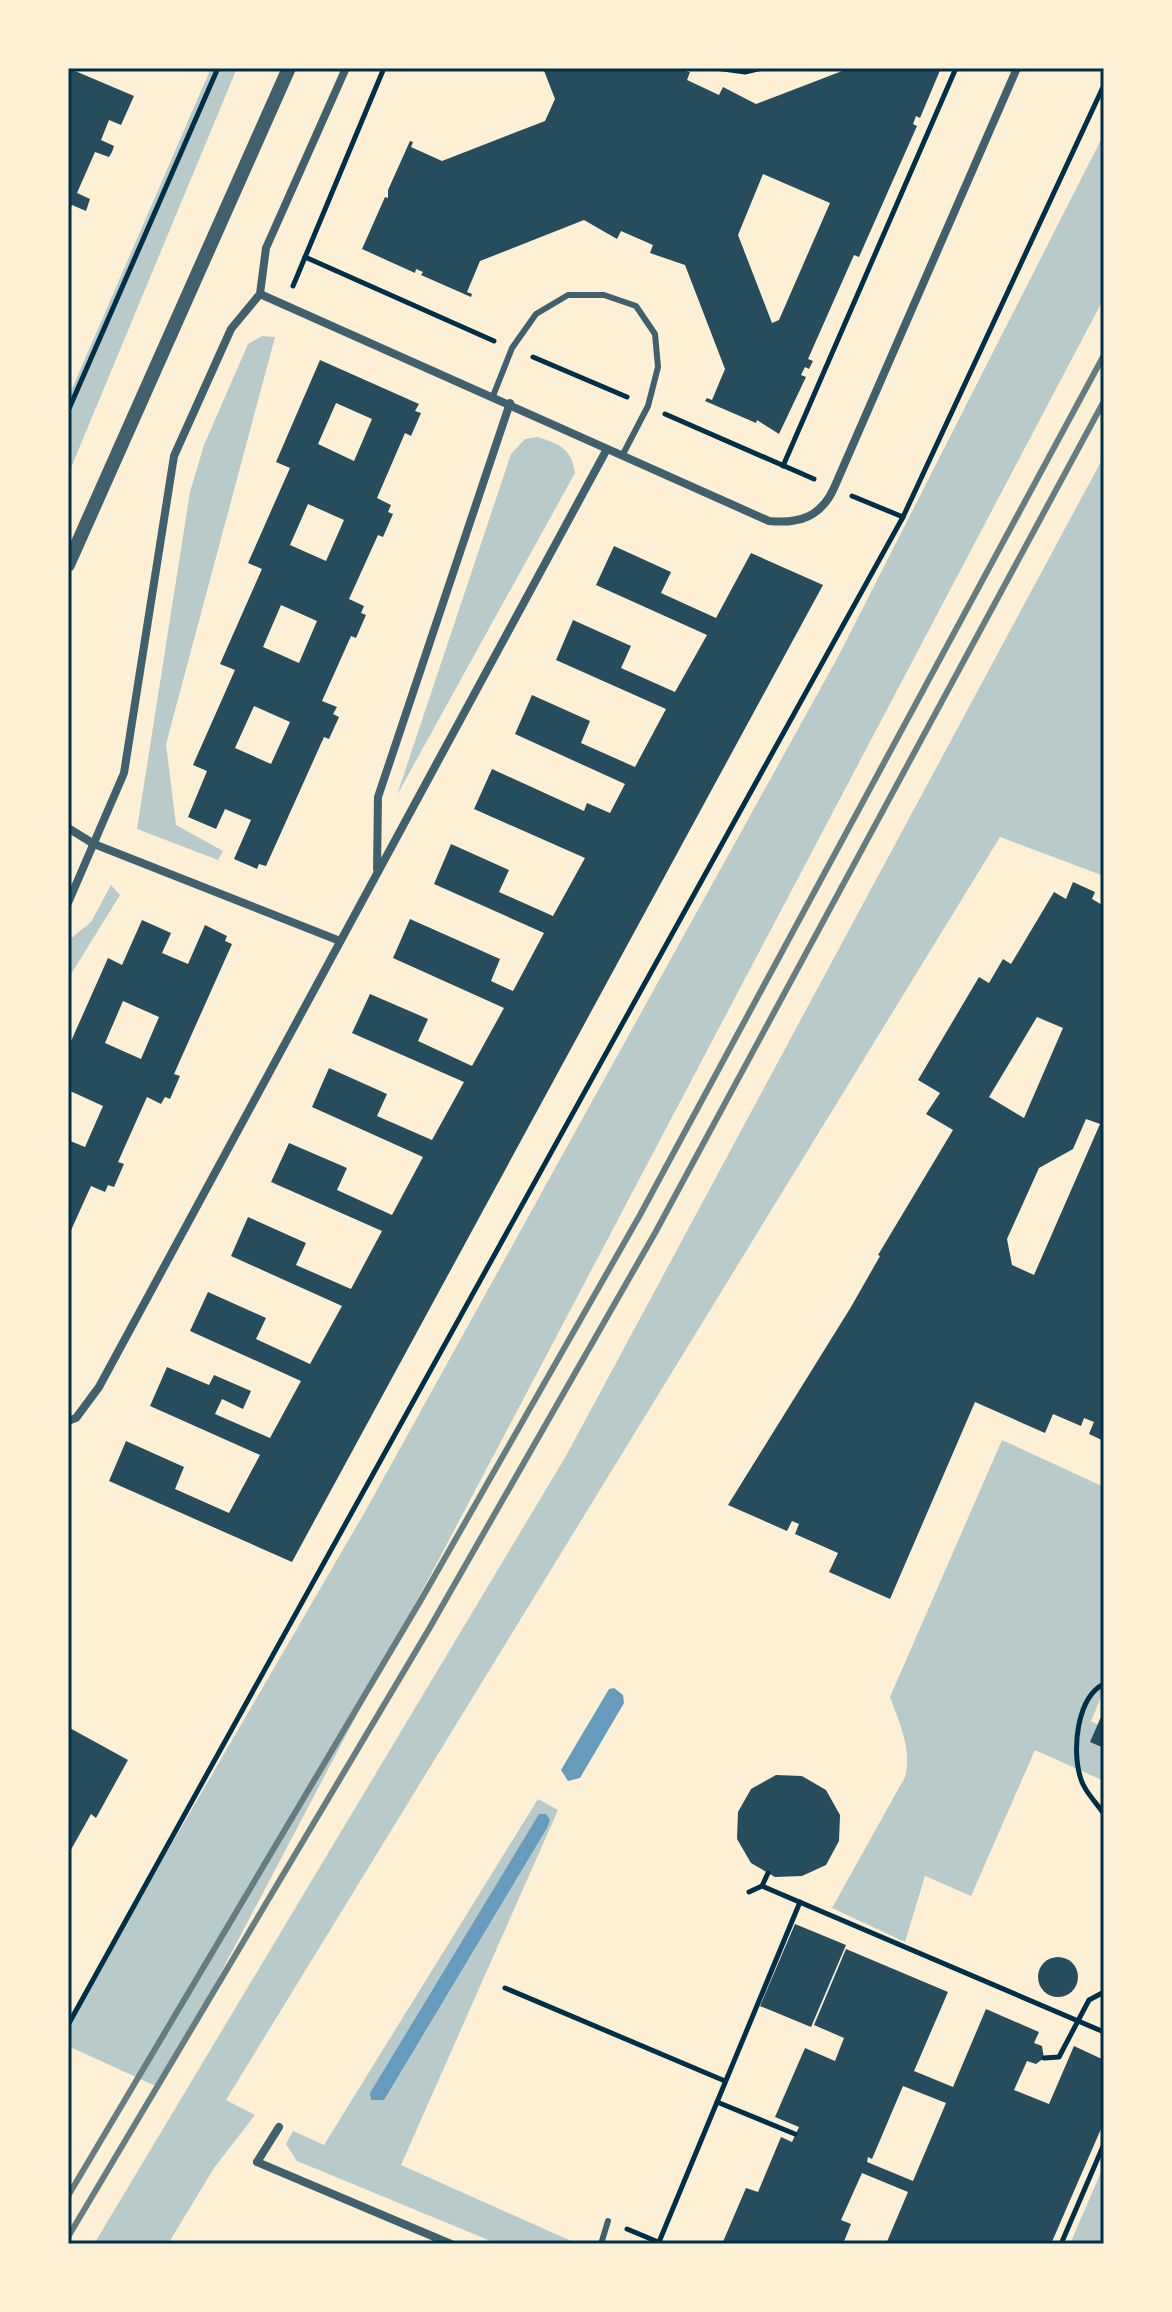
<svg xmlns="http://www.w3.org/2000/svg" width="1172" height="2312" font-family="Karla,sans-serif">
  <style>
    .green { fill: #b9caca }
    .water { fill: #669bbc }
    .building { fill: #264d5e; fill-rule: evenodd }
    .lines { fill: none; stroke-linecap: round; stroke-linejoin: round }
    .path { stroke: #003049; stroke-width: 5 }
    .service { stroke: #3f606c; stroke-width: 6 }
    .minor { stroke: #3f606c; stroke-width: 8 }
    .tertiary { stroke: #3f606c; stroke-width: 14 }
    .rail { stroke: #657d81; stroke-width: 6 }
    .neatline { fill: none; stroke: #003049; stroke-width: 3 }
  </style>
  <rect width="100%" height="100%" fill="#fdf0d5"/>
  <g class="green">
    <path d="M211,68H237L68,475V398Z"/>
    <path d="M1104,134V298L160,2088L68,2046V2022L366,1510L839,655Z"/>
    <path d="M262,336L275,337L166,744L176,825L223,851L218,860L137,829L190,492L204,445L248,344Z"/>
    <path d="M538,437C561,445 571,448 575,473L397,795L511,454L525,439Z"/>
    <path d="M1104,456V876L1000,837L226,2100L255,2115L214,2168L168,2244H94L566,1456Z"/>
    <path d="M111,885L120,895L68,979V941L91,922Z"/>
    <path d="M1002,1440L1104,1487V1690L1091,1721L1104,1728V1781L1035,1750L971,1896L925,1876L905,1942L832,1908L905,1777C912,1748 900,1725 890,1697Z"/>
    <path d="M538,1799L558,1810L401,2165L578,2244H498L297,2161L286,2144L293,2131L324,2145Z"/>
    <path d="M1104,2165V2244H1070Z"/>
  </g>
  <g class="water">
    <path d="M614,1688L623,1695L624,1703L580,1778L568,1781L561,1770L609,1689Z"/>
    <path d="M539,1814H546L550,1820L547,1828L384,2100H371L370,2093Z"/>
  </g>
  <g class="building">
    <path d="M68,68L134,96L121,125L109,120L101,140L114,146L112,152L109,157L95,152L77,193L90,199L86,211L72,205L68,214Z"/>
    <path d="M543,68H673L690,72L687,80L719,95L723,87L756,104L850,68H941L920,118L916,116L913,124L917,126L859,257L854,255L808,359L813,361L809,369L805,367L801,375L806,377L779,434L757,420L756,423L705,401L707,398L712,400L725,369L685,265L650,253L653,245L621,231L617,239L584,220L480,261L467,292L472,294L471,297L421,275L423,272L416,269L415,273L362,249L385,197L388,198V190L410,141L413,142L411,147L442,161L545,121L555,99ZM763,174L830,203L779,320L772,323L738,235Z"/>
    <path d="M320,360L419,404L415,411L421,413L411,436L405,433L377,498L391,505L388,512L393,514L383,537L378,535L349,599L364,606L361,613L366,615L356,638L351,636L322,701L337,707L333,714L339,717L329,739L324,737L266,866L259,864L257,869L234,859L251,820L225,809L216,829L188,817L207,771L193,765L235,670L220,664L262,569L248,563L290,468L276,462ZM336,403L372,419L354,461L318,444ZM308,504L344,520L326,561L290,545ZM281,605L317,621L299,663L263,647ZM254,706L290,722L271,764L235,748Z"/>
    <path d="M614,546L671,572L661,593L716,618L751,553L823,585L292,1562L109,1481L126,1441L184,1467L175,1489L229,1513L260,1455L150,1406L167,1367L209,1385L214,1375L251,1391L243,1409L222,1399L215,1414L270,1438L301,1381L190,1331L208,1292L266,1318L256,1339L310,1364L342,1306L231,1256L248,1217L306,1243L296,1265L351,1289L382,1231L271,1182L289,1143L347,1168L337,1190L392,1215L423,1157L312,1107L329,1068L387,1094L377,1116L432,1140L464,1082L352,1033L370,994L428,1019L418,1041L472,1066L504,1008L393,958L410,919L500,959L491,981L513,991L544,933L434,884L451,844L509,870L499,892L553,916L585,858L474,809L492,769L584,811L587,803L610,813L625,784L515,734L532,695L590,721L581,743L635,767L666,709L556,660L573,620L631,646L621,668L675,692L707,635L596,585Z"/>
    <path d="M1073,882L1095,892L1092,899L1104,906V1441L1089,1434L1094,1422L1084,1418L1081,1426L1053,1414L1045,1433L975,1402L890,1599L829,1572L838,1553L795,1534L799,1524L792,1521L787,1531L728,1505L851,1307L880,1256L878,1255L953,1130L926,1114L940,1093L918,1080L979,977L989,983L1003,959L1011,964L1054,892L1066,899ZM1037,1017L1063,1028L1024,1118L989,1097ZM1086,1119L1100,1124L1034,1275L1012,1265L1007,1239L1039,1168L1073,1149Z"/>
    <path d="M142,920L171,933L162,953L188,964L205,925L227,936L225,941L232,944L174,1074L180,1076L170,1099L165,1097L161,1104L147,1097L118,1162L124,1164L114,1187L108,1185L105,1192L91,1186L68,1237V1140L85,1147L103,1106L68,1090V1048L108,958L122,965ZM123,1001L159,1017L141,1059L105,1043Z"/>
    <path d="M1104,1710V1748L1090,1742Z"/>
    <path d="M68,1727L128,1760L96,1818L91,1814L68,1855Z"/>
    <path d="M776,1775L802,1776L826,1790L840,1815L839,1841L826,1865L802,1876L775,1877L751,1863L737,1839L738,1812L751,1789Z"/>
    <path d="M795,1924L846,1945L811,2027L760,2006Z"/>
    <path d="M846,1949L948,1992L914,2071L953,2087L986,2009L1039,2032L1034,2043L1042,2046L1044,2058L1036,2064L1027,2061L1014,2090L1049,2104L1074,2046L1104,2060V2122L1051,2244H886L908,2192L862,2173L841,2220L851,2224L843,2244H722L746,2188L758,2192L781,2137L792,2142L799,2127L775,2117L805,2048L835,2061L844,2038L814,2025ZM903,2086L946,2103L913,2181L867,2162L868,2157L872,2159Z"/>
    <circle cx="1058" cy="1977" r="20"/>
  </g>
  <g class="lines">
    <g class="path">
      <path d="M716,68L745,72L762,68"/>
      <path d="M305,257L494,341"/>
      <path d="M293,286L384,68"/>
      <path d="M533,357L627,397"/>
      <path d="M68,411L218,68"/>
      <path d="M665,414L814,479"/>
      <path d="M783,466L956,68"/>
      <path d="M852,496L903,517"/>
      <path d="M1104,1684C1077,1697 1072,1749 1080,1776C1083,1790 1096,1802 1104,1814"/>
      <path d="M762,1886L768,1873"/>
      <path d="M749,1892L762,1886L1104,2032"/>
      <path d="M505,1988L725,2081"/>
      <path d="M68,2025L903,517L1104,85"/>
      <path d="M1044,2058L1059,2057L1089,2000L1104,1992"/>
      <path d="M717,2102L795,2134"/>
      <path d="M627,2229L663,2244"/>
      <path d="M659,2242L800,1902"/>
      <path d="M1061,2244L1104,2144"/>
    </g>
    <g class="service">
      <path d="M493,396L512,348L536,314L568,295H604L636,306L655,334L658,367L648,406L622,456"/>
      <path d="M601,2244L608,2221"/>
    </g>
    <g class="minor">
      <path d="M260,294L769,521C799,524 821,517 834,488L1017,68"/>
      <path d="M68,828L94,844L340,941"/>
      <path d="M377,869L378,797L510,403"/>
      <path d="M68,903L124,773L174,456L231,329L260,294L266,248L346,68"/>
      <path d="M68,1421L76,1418L99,1387L607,449"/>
      <path d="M279,2127L257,2162L451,2244"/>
    </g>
    <path class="tertiary" d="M68,565L289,68"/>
    <g class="rail">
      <path d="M68,2196L421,1600L640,1215L1104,355"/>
      <path d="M68,2237L429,1629L655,1233L1104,401"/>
    </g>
  </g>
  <rect width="1172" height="2312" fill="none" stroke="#fdf0d5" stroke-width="140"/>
  <rect x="70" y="70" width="1032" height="2172" class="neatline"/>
</svg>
